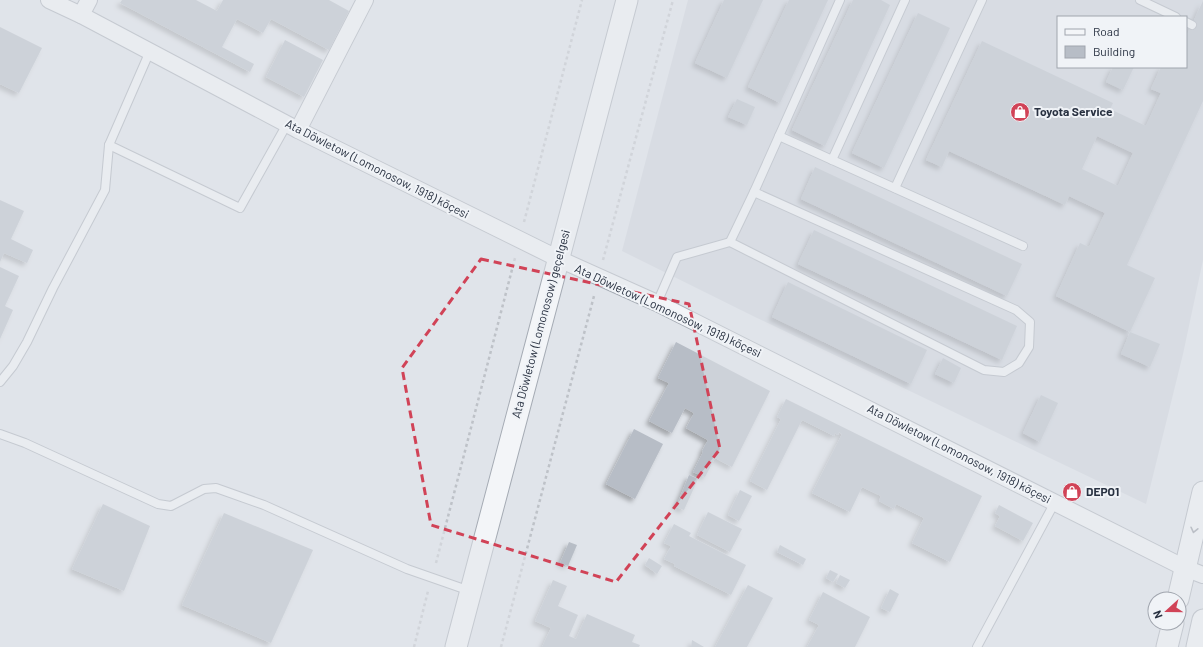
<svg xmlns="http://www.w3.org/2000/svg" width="1203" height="647" font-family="Barlow,sans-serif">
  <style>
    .built { fill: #ced3dc; fill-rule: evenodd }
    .building { fill: #b7bdc6; fill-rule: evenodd; filter: url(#shadow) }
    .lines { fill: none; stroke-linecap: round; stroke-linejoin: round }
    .service-casing { stroke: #a5abb4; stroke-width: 10 }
    .minor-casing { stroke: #a5abb4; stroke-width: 18 }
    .tertiary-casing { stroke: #a5abb4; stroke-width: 23 }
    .path { stroke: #bec2c8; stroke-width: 2.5; stroke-dasharray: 3 3; stroke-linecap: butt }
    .service { stroke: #f3f5f8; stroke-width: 8 }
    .minor { stroke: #f3f5f8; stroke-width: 16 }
    .tertiary { stroke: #f3f5f8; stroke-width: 21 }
    .oneway { stroke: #8e939c }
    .marked { fill: none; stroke: #d14357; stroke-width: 3; stroke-dasharray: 8 5; stroke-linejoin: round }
    .labels { text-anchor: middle; stroke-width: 4; stroke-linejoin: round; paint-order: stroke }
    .poi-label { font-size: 12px; font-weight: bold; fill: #283141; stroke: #f0f3f7; text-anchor: start }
    .street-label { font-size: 12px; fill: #283141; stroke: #f0f3f7 }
  </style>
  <defs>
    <filter id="shadow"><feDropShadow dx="-3.5" dy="3.5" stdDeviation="2" flood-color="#0004"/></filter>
  </defs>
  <rect width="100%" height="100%" fill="#e0e4ea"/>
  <path class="built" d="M688,0H1203V260L1183,354L1146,504L755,317L622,251ZM1058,17H1186V67H1058Z"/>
  <g class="building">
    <path d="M122,0H196L217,11L223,0H329L349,11L329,50L271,19L263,33L237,19L222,47L254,64L250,72L120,3Z"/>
    <path d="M724,0H763L727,78L695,63Z"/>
    <path d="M789,0H828L780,103L748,87Z"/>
    <path d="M853,0H881L890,5L825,146L792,130Z"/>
    <path d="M1203,1V101L1127,265L1155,278L1130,332L1056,296L1080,243L1089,247L1105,213L1069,196L1065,205L949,151L942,167L926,160L982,41L1113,103L1110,109L1146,126L1161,93L1151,89L1161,67H1186V37ZM1097,136L1133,153L1118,186L1082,169Z"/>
    <path d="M918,13L950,28L884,168L852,153Z"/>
    <path d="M0,27L42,48L19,93L0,84Z"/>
    <path d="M285,40L323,60L304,97L266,77Z"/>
    <path d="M1113,67H1134L1123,90L1106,82Z"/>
    <path d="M737,99L755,107L747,125L728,117Z"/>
    <path d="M815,167L1022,264L1007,296L801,199Z"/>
    <path d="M0,200L24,211L11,239L33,250L27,263L4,253L0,262Z"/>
    <path d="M814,230L1017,326L1002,360L798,264Z"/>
    <path d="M0,267L19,276L5,306L13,310L0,339Z"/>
    <path d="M788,282L927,350L911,384L772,317Z"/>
    <path d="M1130,332L1160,344L1150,367L1121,354Z"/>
    <path d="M676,342L770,391L732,467L715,458L705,477L693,472L703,452L702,451L708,440L686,428L694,413L685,408L672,433L649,421L669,383L658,378Z"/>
    <path d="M943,358L961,368L954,383L935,374Z"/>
    <path d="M1041,395L1058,403L1040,442L1023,433Z"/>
    <path d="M786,399L982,496L950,562L912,543L924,518L896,504L894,509L879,501L881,496L862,487L850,512L812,493L842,434L839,432L838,435L835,433L834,436L802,420L767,490L750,481L781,419L777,417Z"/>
    <path d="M634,429L663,444L635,499L606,484Z"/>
    <path d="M689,475L698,479L684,510L676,507Z"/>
    <path d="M740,490L752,496L739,521L728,515Z"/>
    <path d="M103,504L150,526L124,591L72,569Z"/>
    <path d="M999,505L1033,523L1023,541L995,526L1000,516L995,513Z"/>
    <path d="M708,512L742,529L730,552L697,535Z"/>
    <path d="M224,513L313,550L271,643L182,605Z"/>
    <path d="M674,524L691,533L689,536L746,565L731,595L674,566L675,564L664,559L671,546L664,543Z"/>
    <path d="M569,542L577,545L568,566L560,563Z"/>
    <path d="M780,545L806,559L803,565L777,552Z"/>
    <path d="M649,558L662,566L657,574L645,565Z"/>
    <path d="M830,570L838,574L833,582L826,578Z"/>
    <path d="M840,575L850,580L845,588L836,583Z"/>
    <path d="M553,580L567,586L558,606L578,615L569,636L576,639L587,614L635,635L632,642L640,645L639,647H542L551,628L535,621Z"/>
    <path d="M748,585L773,598L747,647H715Z"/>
    <path d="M890,589L899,594L890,612L881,608Z"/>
    <path d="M823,592L870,617L855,647H807L819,625L809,620Z"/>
    <path d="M692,640L704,647H691Z"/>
  </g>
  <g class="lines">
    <g class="service-casing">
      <g id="service">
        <path d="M1140,0L1176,17"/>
        <path d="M1186,22L1192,25"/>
        <path d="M779,136L1023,246"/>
        <path d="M109,145L240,208L287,124"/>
        <path d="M832,160L905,0"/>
        <path d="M895,188L982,0"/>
        <path d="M730,242L754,192L840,0"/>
        <path d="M657,303L677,257L730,242L984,370L1004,372L1019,363L1029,347L1030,322L1016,310L754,192"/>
        <path d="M0,382L13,366L27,342L53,288L105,190L109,145L150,51"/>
        <path d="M0,434L25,443L158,504L171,506L204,489L216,488L264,505L407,569L470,591"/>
        <path d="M977,647L1055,502"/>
      </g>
    </g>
    <g class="minor-casing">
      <g id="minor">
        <path d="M49,0L81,15L298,130L559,259L657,303L1185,568L1203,575"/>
        <path d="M81,15L89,0"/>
        <path d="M298,130L365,0"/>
      </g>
    </g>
    <g class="tertiary-casing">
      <g id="tertiary">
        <path d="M1178,599L1203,492"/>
        <path d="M456,647L627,0"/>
        <path d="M1167,647L1173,623"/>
        <path d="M1197,647L1203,620"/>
      </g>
    </g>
    <g class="path">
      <path d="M524,222L582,0"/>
      <path d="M603,260L673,0"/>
      <path d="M436,563L515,258"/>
      <path d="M414,647L428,591"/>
      <path d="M501,647L594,296"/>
    </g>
    <use href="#service" class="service"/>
    <use href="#minor" class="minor"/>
    <use href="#tertiary" class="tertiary"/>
  </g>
  <defs><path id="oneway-chevron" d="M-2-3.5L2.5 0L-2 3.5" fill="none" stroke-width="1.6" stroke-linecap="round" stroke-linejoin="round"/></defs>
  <use class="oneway" href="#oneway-chevron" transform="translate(1194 530) rotate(103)"/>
  <path d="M0 0H1203V647H0ZM481,259L689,304L720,449L616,582L431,525L402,368Z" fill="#e0e4ea" fill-opacity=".55" fill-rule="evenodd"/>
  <path class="marked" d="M481,259L689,304L720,449L616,582L431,525L402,368Z"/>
  <defs>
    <g id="shop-disc" transform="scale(1)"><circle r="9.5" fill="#d14357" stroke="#f0f3f7"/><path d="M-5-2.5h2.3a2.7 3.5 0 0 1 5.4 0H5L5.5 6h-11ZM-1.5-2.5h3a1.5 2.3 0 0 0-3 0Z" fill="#fff"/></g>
  </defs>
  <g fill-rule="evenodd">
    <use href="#shop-disc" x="1020" y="112"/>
    <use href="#shop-disc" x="1072" y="492"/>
  </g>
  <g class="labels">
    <g class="poi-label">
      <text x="1034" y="116">Toyota Service</text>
      <text x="1086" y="496">DEPO1</text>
    </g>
    <g class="street-label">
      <text transform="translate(377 169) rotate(27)" y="4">Ata Döwletow (Lomonosow, 1918) köçesi</text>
      <text transform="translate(668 311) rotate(25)" y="4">Ata Döwletow (Lomonosow, 1918) köçesi</text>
      <text transform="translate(541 324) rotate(-75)" y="4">Ata Döwletow (Lomonosow) geçelgesi</text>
      <text transform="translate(959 454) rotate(27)" y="4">Ata Döwletow (Lomonosow, 1918) köçesi</text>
    </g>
  </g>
  <rect x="1057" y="16" width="130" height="52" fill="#f0f3f7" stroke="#a0a5ae"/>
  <rect x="1065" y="29" width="20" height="6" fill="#f3f5f8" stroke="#a0a5ae"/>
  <text x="1093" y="36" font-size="12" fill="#283141">Road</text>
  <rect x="1065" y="46" width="20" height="12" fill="#b7bdc6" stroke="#a0a5ae"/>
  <text x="1093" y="56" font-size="12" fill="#283141">Building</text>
  <g transform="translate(1167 611) rotate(249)"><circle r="19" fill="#f0f3f7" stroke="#a0a5ae"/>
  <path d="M0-3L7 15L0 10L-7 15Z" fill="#d14357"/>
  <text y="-6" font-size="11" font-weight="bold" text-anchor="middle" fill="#283141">N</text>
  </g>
</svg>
